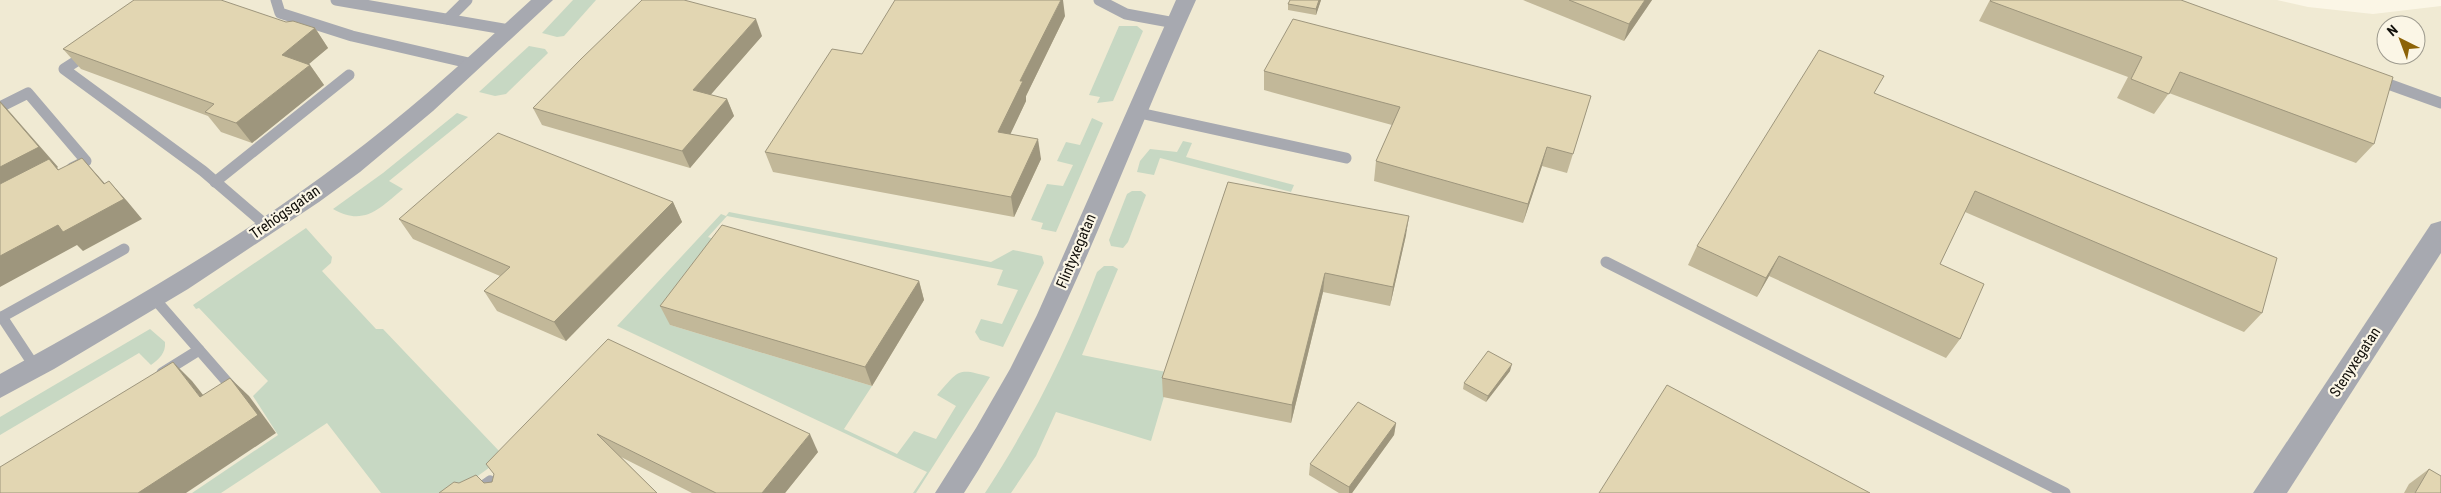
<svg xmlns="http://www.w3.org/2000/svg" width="2441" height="493" font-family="'Roboto Condensed',sans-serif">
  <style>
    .built { fill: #f0ead3; fill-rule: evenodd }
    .green { fill: #c7d8c3 }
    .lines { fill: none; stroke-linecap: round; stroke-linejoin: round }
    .service { stroke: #a7a9b0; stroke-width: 11 }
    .minor { fill: #a7a9b0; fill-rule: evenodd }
    .tertiary { fill: #a7a9b0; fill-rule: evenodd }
    .wall { fill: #c2b899 }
    .shaded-wall { fill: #9e967d }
    .building { fill: #e2d6b2; stroke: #9e967d }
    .labels { text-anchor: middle; stroke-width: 4.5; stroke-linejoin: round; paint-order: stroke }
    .street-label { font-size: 15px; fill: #110f0a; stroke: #fbf6e6 }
  </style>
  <rect width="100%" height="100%" fill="#fbf6e6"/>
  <path class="built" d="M0,0H2277L2308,7L2373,14L2441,6V493H0ZM2386,25H2416V55H2386Z"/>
  <g class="green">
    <path d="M573,0H596L564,36L557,37L542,33Z"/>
    <path d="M1119,26H1137L1143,31L1113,101L1097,103L1100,97L1089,95Z"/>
    <path d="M529,46L545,49L548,53L506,94L495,96L479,92Z"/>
    <path d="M457,113L468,117L389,181L403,189C380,208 364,227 333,209L383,173Z"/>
    <path d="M1092,118L1103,123L1056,232L1041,229L1043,223L1031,220L1047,184L1063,186L1073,165L1057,161L1066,142L1080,145Z"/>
    <path d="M1183,141L1192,143L1186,157L1294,185L1291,192L1160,158L1154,175L1137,172L1140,161L1150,149L1177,152Z"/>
    <path d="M1132,191H1141L1146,195L1128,242L1123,248L1111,246L1109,240L1127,194Z"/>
    <path d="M729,212L991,262L1013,250L1042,256L1044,263L1003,347L980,340L975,332L981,319L1002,324L1018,290L997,285L1003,270L727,216L708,237L730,245L670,325L872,386L844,429L897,454L914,431L936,439L956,406L937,395C959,370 957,367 990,377L916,493H913L927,472L617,326L721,214L726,216Z"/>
    <path d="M306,228L332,257L331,263L322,271L376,329H383L500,452V460L454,493H381L327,423L221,493H192L278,435L253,396L268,381L199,308L196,309L193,305Z"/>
    <path d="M1104,266H1113L1118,269L1082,355L1171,373L1151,441L1056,412L1036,456L1011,493H985C1030,424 1068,349 1097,272Z"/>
    <path d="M150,329L165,342C166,353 159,359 151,365L139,353L0,435V417Z"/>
  </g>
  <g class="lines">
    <g class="service">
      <path d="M276,0L280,13L352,36L473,64"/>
      <path d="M336,0L510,30"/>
      <path d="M1099,0L1126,14L1175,23"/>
      <path d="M448,19L467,0"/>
      <path d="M86,55L64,69L203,171L266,225"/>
      <path d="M2377,80L2441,103"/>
      <path d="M0,107L28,93L86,161L72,168"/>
      <path d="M1135,112L1346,158"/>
      <path d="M215,182L349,75"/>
      <path d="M1606,262L2065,493"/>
      <path d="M153,297L235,391"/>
      <path d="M2,317L35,367"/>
      <path d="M0,318L124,249"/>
      <path d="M162,373L199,350"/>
      <path d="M473,493L490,481L501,493"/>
    </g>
    <g class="minor">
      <path d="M531,0H553L433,111L360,172L319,202L188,289L54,369L0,398V374C118,309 236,242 344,160C410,111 471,55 531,0Z"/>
      <path d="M1176,0H1196C1121,166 1063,339 964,493H935L976,428L1010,369L1037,315Z"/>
    </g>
    <path class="tertiary" d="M2441,221V253L2287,493H2253L2431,224Z"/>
  </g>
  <g class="wall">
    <path d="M1290,0H1321L1316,15L1288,10V4Z"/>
    <path d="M1523,0H1652L1624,41Z"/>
    <path d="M1990,0H2181L2374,144L2356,163L2169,93L2154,114L2117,98L2128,77L1979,21Z"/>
    <path d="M1065,16L1026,96V101L1010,134L1041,159L1014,217L773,172L765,152L862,54Z"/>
    <path d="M286,22L315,28L328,48L308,64L310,65L324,85L252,143L221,132L208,116L81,69L63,49Z"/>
    <path d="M762,36L710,95L727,99L734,116L690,168L542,125L533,108Z"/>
    <path d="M1264,71L1591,96L1567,173L1542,166L1523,223L1374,181L1376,161L1392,125L1264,90Z"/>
    <path d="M1875,94L2262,313L2244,332L1965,212L1940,264L1960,339L1946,358L1769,276L1757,297L1688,265L1697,246Z"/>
    <path d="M1228,182L1406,235L1390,306L1323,292L1291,423L1163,397L1162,378Z"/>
    <path d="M673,202L682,222L566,341L497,311L484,291L500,276L413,239L399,219Z"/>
    <path d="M919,281L924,300L872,386L670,325L660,306Z"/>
    <path d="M608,339L818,452L785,493H692L621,457L657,493L459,483H484L492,482Z"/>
    <path d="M1510,371L1486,402L1463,389L1464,383Z"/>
    <path d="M1396,423L1394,435L1352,493H1339L1309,475L1310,464Z"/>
    <path d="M2429,469L2441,493H2404L2409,484Z"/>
  </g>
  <g class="shaded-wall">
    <path d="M1061,0H1063L1065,16L1026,96V101L1002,152L998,132L1020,81Z"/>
    <path d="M1319,0H1321L1316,15V9Z"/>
    <path d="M1645,0H1652L1624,41L1629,24Z"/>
    <path d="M756,19L762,36L700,107L693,90Z"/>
    <path d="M315,28L328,48L296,75L282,55Z"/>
    <path d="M310,65L324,85L252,143L236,123Z"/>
    <path d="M727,99L734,116L690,168L682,151Z"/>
    <path d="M0,101L9,111L58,167L57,168L68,179L0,198Z"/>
    <path d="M1038,139L1041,159L1014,217L1011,197Z"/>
    <path d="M1547,147L1542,166L1523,223L1528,204Z"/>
    <path d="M82,158L100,178L120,201L109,181L127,201L142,219L83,251L77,245L0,287V256Z"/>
    <path d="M673,202L682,222L566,341L554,322Z"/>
    <path d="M1409,216L1406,235L1390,306L1393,287Z"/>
    <path d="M1779,256L1769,276L1757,297L1766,278Z"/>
    <path d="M1325,273L1323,292L1291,423L1292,405Z"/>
    <path d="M919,281L924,300L872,386L865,367Z"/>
    <path d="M173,362L192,381L219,415L200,397Z"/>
    <path d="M1512,364L1510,371L1486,402L1488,396Z"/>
    <path d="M230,378L249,396L276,433L186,493H138Z"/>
    <path d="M1396,423L1394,435L1352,493H1349V487Z"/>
    <path d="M810,434L818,452L785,493H762Z"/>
  </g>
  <g class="building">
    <path d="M134,0H221L286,22L293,21L315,28L282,55L310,65L236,123L205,112L214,104L63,49Z"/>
    <path d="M642,0H684L756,19L693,90L727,99L682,151L533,108L581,59Z"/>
    <path d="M895,0H1061L1020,81H1023L998,132L1038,139L1011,197L765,152L832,49L862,54Z"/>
    <path d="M1290,0H1319L1316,9L1288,4Z"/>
    <path d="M1569,0H1645L1629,24Z"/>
    <path d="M1991,0H2181L2393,77L2374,144L2180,72L2169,94L2131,79L2142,57L1990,1Z"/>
    <path d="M1293,19L1591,96L1573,154L1547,147L1528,204L1376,161L1400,107L1264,71Z"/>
    <path d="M1819,50L1884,76L1874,93L2277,258L2262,313L1975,191L1940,264L1984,284L1960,339L1779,256L1766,278L1697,246Z"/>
    <path d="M0,102L39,147L0,167Z"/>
    <path d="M498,133L673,202L554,322L484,291L510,267L399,219Z"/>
    <path d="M82,158L104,184L109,181L124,199L63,232L58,225L0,256V184L49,159L58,170Z"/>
    <path d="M1228,182L1409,216L1393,287L1325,273L1292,405L1162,378Z"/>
    <path d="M722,225L919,281L865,367L660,306Z"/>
    <path d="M608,339L810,434L762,493H716L597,434L657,493H439L454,482L459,483L476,475L484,483L492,482L494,474L486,464Z"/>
    <path d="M1488,351L1512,364L1488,396L1464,383Z"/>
    <path d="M173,362L200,397L230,378L258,415L138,493H0V467Z"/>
    <path d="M1667,385L1870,493H1599Z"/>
    <path d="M1358,402L1396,423L1349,487L1310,464Z"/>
    <path d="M2429,469L2441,476V493H2415Z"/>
  </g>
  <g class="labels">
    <g class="street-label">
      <text transform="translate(285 212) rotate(-35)" y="5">Trehögsgatan</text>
      <text transform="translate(1076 251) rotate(-67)" y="5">Flintyxegatan</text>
      <text transform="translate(2355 362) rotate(-57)" y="5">Stenyxegatan</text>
    </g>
  </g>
  <g transform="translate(2401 40) rotate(318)"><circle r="24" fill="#fbf6e6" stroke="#9d9a8e"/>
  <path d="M0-4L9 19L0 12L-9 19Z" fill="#8d6307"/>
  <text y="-8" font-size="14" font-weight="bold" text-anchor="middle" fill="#110f0a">N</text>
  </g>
</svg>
